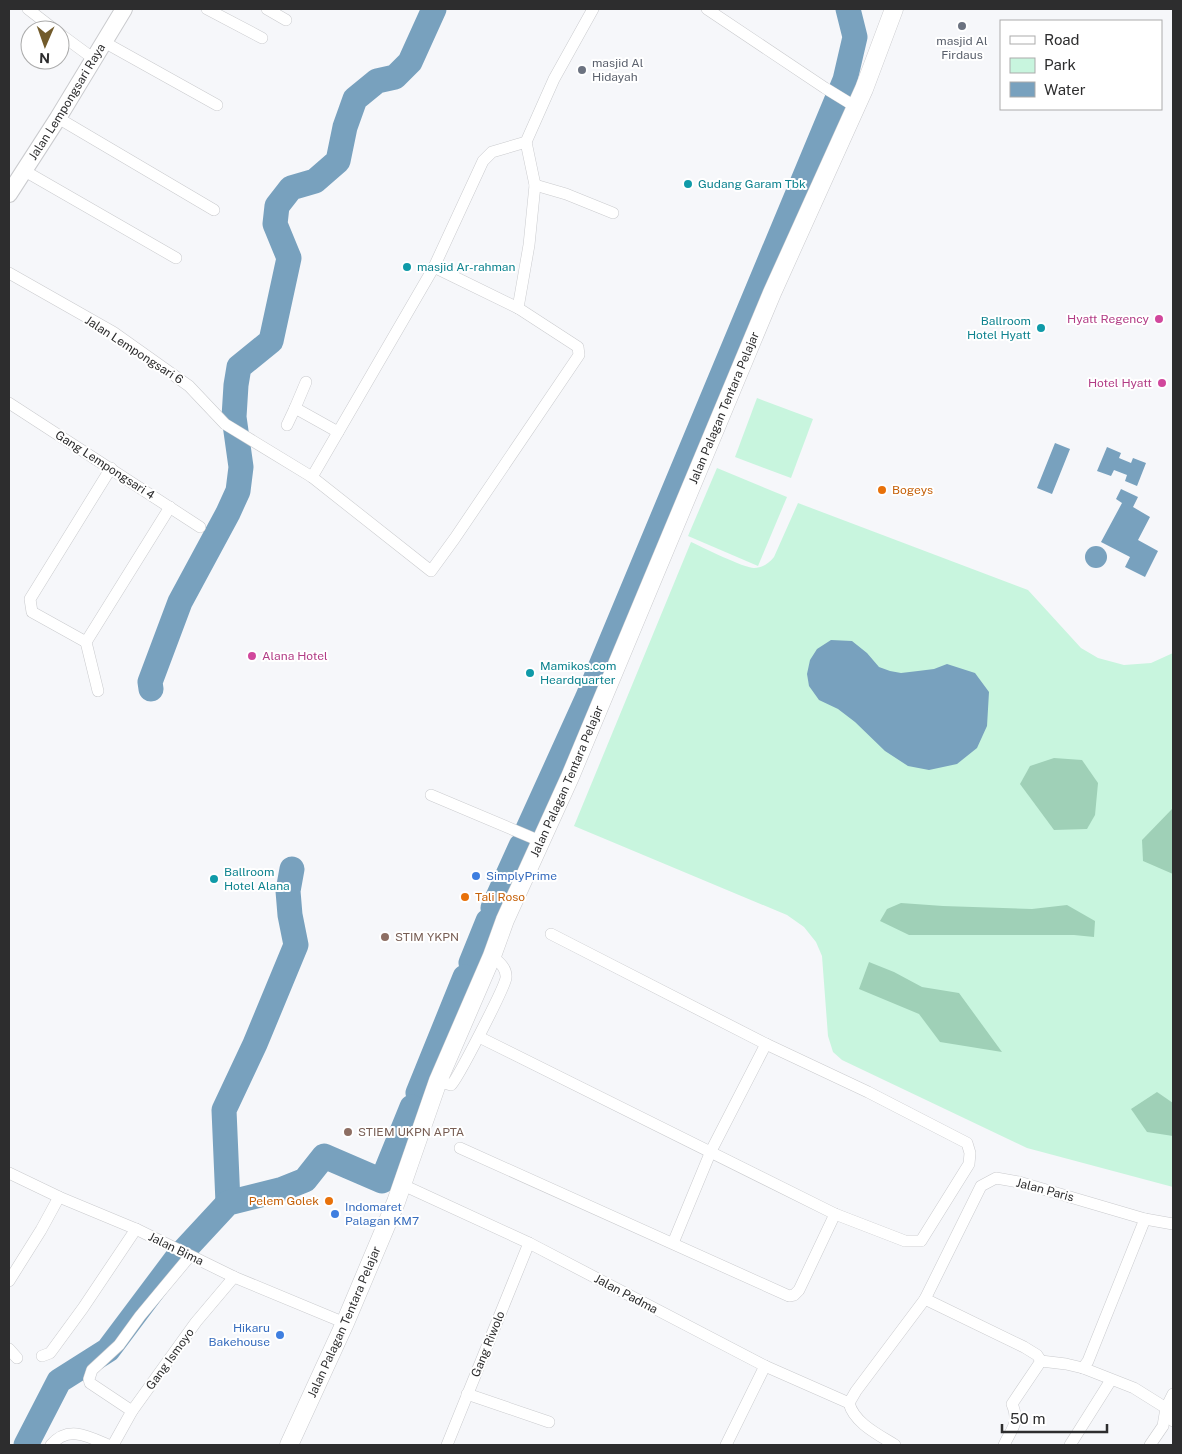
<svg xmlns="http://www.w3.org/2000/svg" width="1182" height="1454" font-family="'Public Sans',sans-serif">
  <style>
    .green { fill: #c8f5de }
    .forest { fill: #9fd0b7 }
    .water { fill: #78a1be }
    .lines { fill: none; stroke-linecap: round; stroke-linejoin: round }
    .river { stroke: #78a1be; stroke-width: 25 }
    .street-casing { stroke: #cacbce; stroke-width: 12 }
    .secondary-casing { stroke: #cacbce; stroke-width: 18 }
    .primary-casing { stroke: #cacbce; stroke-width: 19 }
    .street { stroke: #fff; stroke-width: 11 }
    .secondary { stroke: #fff; stroke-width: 16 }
    .primary { stroke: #fff; stroke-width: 18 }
    .worship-dot { fill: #6b7280; stroke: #fff; stroke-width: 2 }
    .culture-dot { fill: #0f9aa8; stroke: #fff; stroke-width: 2 }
    .hotel-dot { fill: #d1479c; stroke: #fff; stroke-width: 2 }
    .food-dot { fill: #e8710a; stroke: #fff; stroke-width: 2 }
    .shop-dot { fill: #3f7fe0; stroke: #fff; stroke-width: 2 }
    .education-dot { fill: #8d6e63; stroke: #fff; stroke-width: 2 }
    .labels { text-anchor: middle; stroke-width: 4; stroke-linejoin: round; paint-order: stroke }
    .worship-label { font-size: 12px; fill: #5b616d; stroke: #fff }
    .street-label { font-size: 12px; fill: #2d2d2e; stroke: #fff }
    .culture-label { font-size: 12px; fill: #0d838f; stroke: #fff; text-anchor: start }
    .hotel-label { font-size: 12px; fill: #b23c85; stroke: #fff; text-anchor: end }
    .food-label { font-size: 12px; fill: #c56008; stroke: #fff; text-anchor: start }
    .shop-label { font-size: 12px; fill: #366cbe; stroke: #fff; text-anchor: start }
    .education-label { font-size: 12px; fill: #785e54; stroke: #fff; text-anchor: start }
  </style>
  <rect width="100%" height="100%" fill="#f6f7fa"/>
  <g class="green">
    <path d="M757,398L813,419L791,478L735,457Z"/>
    <path d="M717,468L787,497L758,566L688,536Z"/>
    <path d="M798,503L1028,590L1081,648L1098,658L1124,665L1151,663L1173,653V1187L1027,1148L842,1060L833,1052L828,1036L822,956L816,942L804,927L787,915L574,826L691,542C702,547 744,568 754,568C763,568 769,563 774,557Z"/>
  </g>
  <g class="forest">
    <path d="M1054,758L1082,760L1098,783L1095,815L1087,829L1054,830L1020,784L1030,766Z"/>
    <path d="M1173,808V874L1143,861L1142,840Z"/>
    <path d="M901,903L943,906L1032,909L1067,905L1095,921L1094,937L1074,935H909L880,921L887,909Z"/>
    <path d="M869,962L894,972L922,987L959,993L1002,1052L940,1042L919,1014L859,989Z"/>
    <path d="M1157,1092L1173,1103V1136L1147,1132L1131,1109Z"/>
  </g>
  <g class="water">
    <path d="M1055,443L1070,449L1052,494L1037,488Z"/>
    <path d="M1107,447L1121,453L1119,458L1131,463L1133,458L1146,463L1137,486L1125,481L1127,475L1114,470L1111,476L1097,471Z"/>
    <path d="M1121,489L1138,497L1133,507L1150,517L1138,540L1158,551L1145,577L1125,567L1130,557L1101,542L1122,503L1116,499Z"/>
    <circle cx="1096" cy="557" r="11"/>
    <path d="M831,640L852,641L867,653L879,667L890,671L901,673L918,671L934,669L947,664L975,673L989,692L987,726L977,748L957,764L929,770L908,766L885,751L855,722L838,709L819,700L809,686L807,674L810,660L817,649Z"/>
  </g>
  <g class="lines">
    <g class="river">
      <path d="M151,689L150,682L180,602L228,513L238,491L241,467L234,417L236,385L239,367L271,341L289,258L275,224L277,206L291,188L315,181L338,161L345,127L355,99L377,81L395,77L410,62L434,9"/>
      <path d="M528,829L587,699L845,80L855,37L848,9"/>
      <path d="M493,908L521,846"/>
      <path d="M471,963L488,921"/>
      <path d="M418,1093L465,977"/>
      <path d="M228,1203L224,1110L255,1044L296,945L290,915L288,891L292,869"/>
      <path d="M26,1445L59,1381L108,1350L177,1258L228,1203L280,1190L305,1180L324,1156L382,1181L412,1107"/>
    </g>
    <g class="street-casing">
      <g id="street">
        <path d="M28,9L55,30"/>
        <path d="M207,9L262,38"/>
        <path d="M267,9L286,20"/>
        <path d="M707,9L825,88L856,107"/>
        <path d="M60,34L94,59"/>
        <path d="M104,42L217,105"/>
        <path d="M58,118L214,210"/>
        <path d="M23,170L176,258"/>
        <path d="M535,185L566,194L613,213"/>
        <path d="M434,267L518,308"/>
        <path d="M9,273L113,332L189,386L225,424L312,477L431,571L455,538L579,355L578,347L518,308L529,245L535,185L526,142"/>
        <path d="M9,403L200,527"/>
        <path d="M295,408L306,382"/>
        <path d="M287,425L295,408L338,432"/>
        <path d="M312,477L434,267L483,161L492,152L526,142L554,79L593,9"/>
        <path d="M86,642L32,612L30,599L111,468"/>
        <path d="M98,691L86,642L170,507"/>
        <path d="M431,795L540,841"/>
        <path d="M479,1037L835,1214L905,1241H921L969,1164L970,1153L967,1143L868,1092L766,1044L551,934"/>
        <path d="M438,1081L451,1085C457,1080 504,989 506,978C507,968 499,962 492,956"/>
        <path d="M460,1148L789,1296L794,1295L799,1290L835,1214"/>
        <path d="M9,1173L59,1197L136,1229L234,1277L345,1323"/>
        <path d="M403,1185L529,1243L765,1366L849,1403"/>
        <path d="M673,1243L711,1151L766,1044"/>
        <path d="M9,1281L41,1230L59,1197"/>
        <path d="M925,1299L1024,1347L1037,1355L1041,1361L1012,1404C1020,1423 1012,1428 1004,1445"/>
        <path d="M9,1349L17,1358"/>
        <path d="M42,1356L50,1353L53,1349L83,1308L136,1229"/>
        <path d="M1041,1361L1066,1364L1083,1368L1134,1388L1166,1408L1173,1421"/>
        <path d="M1083,1368L1088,1361L1145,1219"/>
        <path d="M467,1394L549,1422"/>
        <path d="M132,1411L90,1383L89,1379L92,1370L119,1345L140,1316L190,1256"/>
        <path d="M51,1445C68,1425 88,1436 108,1445"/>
        <path d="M113,1445L132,1411L196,1322L234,1277"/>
        <path d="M447,1445L529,1243"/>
        <path d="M726,1445L765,1366"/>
        <path d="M895,1445C879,1435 854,1423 849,1403L856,1391L925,1299L981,1186L996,1178L1019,1182L1145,1219L1173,1224"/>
        <path d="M1070,1445L1111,1380"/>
        <path d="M1150,1445L1163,1426L1166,1408L1173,1394"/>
      </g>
    </g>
    <g class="secondary-casing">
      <g id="secondary">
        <path id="s1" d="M9,194L58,118L124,9"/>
      </g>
    </g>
    <g class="primary-casing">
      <g id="primary">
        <path id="s2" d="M289,1445L345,1323L396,1202L438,1081L492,956L505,920L570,777L772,293L864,89L894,9"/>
      </g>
    </g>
    <use href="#street" class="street"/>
    <use href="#secondary" class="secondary"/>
    <use href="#primary" class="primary"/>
  </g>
  <g class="worship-dot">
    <circle cx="962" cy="26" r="5"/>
    <circle cx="582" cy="70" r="5"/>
  </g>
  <g class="culture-dot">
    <circle cx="688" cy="184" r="5"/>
    <circle cx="407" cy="267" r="5"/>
    <circle cx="1041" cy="328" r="5"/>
    <circle cx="530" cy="673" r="5"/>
    <circle cx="214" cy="879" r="5"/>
  </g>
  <g class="hotel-dot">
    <circle cx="1159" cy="319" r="5"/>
    <circle cx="1162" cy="383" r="5"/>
    <circle cx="252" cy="656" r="5"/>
  </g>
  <g class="food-dot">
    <circle cx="882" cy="490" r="5"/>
    <circle cx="465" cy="897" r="5"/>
    <circle cx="329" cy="1201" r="5"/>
  </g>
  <g class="shop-dot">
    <circle cx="476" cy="876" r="5"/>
    <circle cx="335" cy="1214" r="5"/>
    <circle cx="280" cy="1335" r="5"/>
  </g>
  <g class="education-dot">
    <circle cx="385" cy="937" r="5"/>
    <circle cx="348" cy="1132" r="5"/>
  </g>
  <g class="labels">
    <g class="worship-label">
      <text x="962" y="45">masjid Al<tspan x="962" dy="14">Firdaus</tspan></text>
      <text x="592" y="67" text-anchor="start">masjid Al<tspan x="592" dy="14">Hidayah</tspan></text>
    </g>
    <g class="street-label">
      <text dy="4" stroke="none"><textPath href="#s1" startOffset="109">Jalan Lempongsari Raya</textPath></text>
      <text transform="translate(134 350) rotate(33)" y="4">Jalan Lempongsari 6</text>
      <text dy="4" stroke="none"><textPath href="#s2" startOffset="1125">Jalan Palagan Tentara Pelajar</textPath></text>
      <text transform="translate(105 465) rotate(33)" y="4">Gang Lempongsari 4</text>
      <text dy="4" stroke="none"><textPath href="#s2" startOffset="720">Jalan Palagan Tentara Pelajar</textPath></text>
      <text transform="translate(1045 1190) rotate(15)" y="4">Jalan Paris</text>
      <text transform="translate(176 1249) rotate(26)" y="4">Jalan Bima</text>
      <text transform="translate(626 1294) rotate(28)" y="4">Jalan Padma</text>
      <text dy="4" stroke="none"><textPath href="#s2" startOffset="135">Jalan Palagan Tentara Pelajar</textPath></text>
      <text transform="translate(488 1344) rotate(-68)" y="4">Gang Riwolo</text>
      <text transform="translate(170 1359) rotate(-54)" y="4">Gang Ismoyo</text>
    </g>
    <g class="culture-label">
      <text x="698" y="188">Gudang Garam Tbk</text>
      <text x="417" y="271">masjid Ar-rahman</text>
      <text x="1031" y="325" text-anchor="end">Ballroom<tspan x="1031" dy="14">Hotel Hyatt</tspan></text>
      <text x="540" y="670">Mamikos.com<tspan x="540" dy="14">Heardquarter</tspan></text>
      <text x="224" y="876">Ballroom<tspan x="224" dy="14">Hotel Alana</tspan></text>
    </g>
    <g class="hotel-label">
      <text x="1149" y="323">Hyatt Regency</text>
      <text x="1152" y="387">Hotel Hyatt</text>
      <text x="262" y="660" text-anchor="start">Alana Hotel</text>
    </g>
    <g class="food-label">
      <text x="892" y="494">Bogeys</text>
      <text x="475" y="901">Tali Roso</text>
      <text x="319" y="1205" text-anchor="end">Pelem Golek</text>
    </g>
    <g class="shop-label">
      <text x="486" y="880">SimplyPrime</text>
      <text x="345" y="1211">Indomaret<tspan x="345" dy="14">Palagan KM7</tspan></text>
      <text x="270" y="1332" text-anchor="end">Hikaru<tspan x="270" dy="14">Bakehouse</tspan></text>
    </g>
    <g class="education-label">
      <text x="395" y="941">STIM YKPN</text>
      <text x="358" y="1136">STIEM UKPN APTA</text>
    </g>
  </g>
  <rect width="1182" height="1454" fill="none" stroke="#2d2d2e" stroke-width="20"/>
  <rect x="1000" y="20" width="162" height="90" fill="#ffffff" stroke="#ababab"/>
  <rect x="1010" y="36" width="25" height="8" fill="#ffffff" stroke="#ababab"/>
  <text x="1044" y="45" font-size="15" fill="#2d2d2e">Road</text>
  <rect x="1010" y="58" width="25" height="15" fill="#c8f5de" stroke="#ababab"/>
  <text x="1044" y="70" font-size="15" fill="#2d2d2e">Park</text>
  <rect x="1010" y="82" width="25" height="15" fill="#78a1be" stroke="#ababab"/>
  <text x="1044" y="95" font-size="15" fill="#2d2d2e">Water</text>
  <g transform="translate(45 45) rotate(182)"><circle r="24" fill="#ffffff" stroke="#ababab"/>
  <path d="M0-4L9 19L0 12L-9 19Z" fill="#725b2b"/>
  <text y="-8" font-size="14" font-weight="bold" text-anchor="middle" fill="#2d2d2e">N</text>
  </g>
  <path d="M1002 1424v8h105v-8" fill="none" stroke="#2d2d2e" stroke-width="2.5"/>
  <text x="1010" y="1424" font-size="15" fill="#2d2d2e" stroke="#ffffff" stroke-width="4" paint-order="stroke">50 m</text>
</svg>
